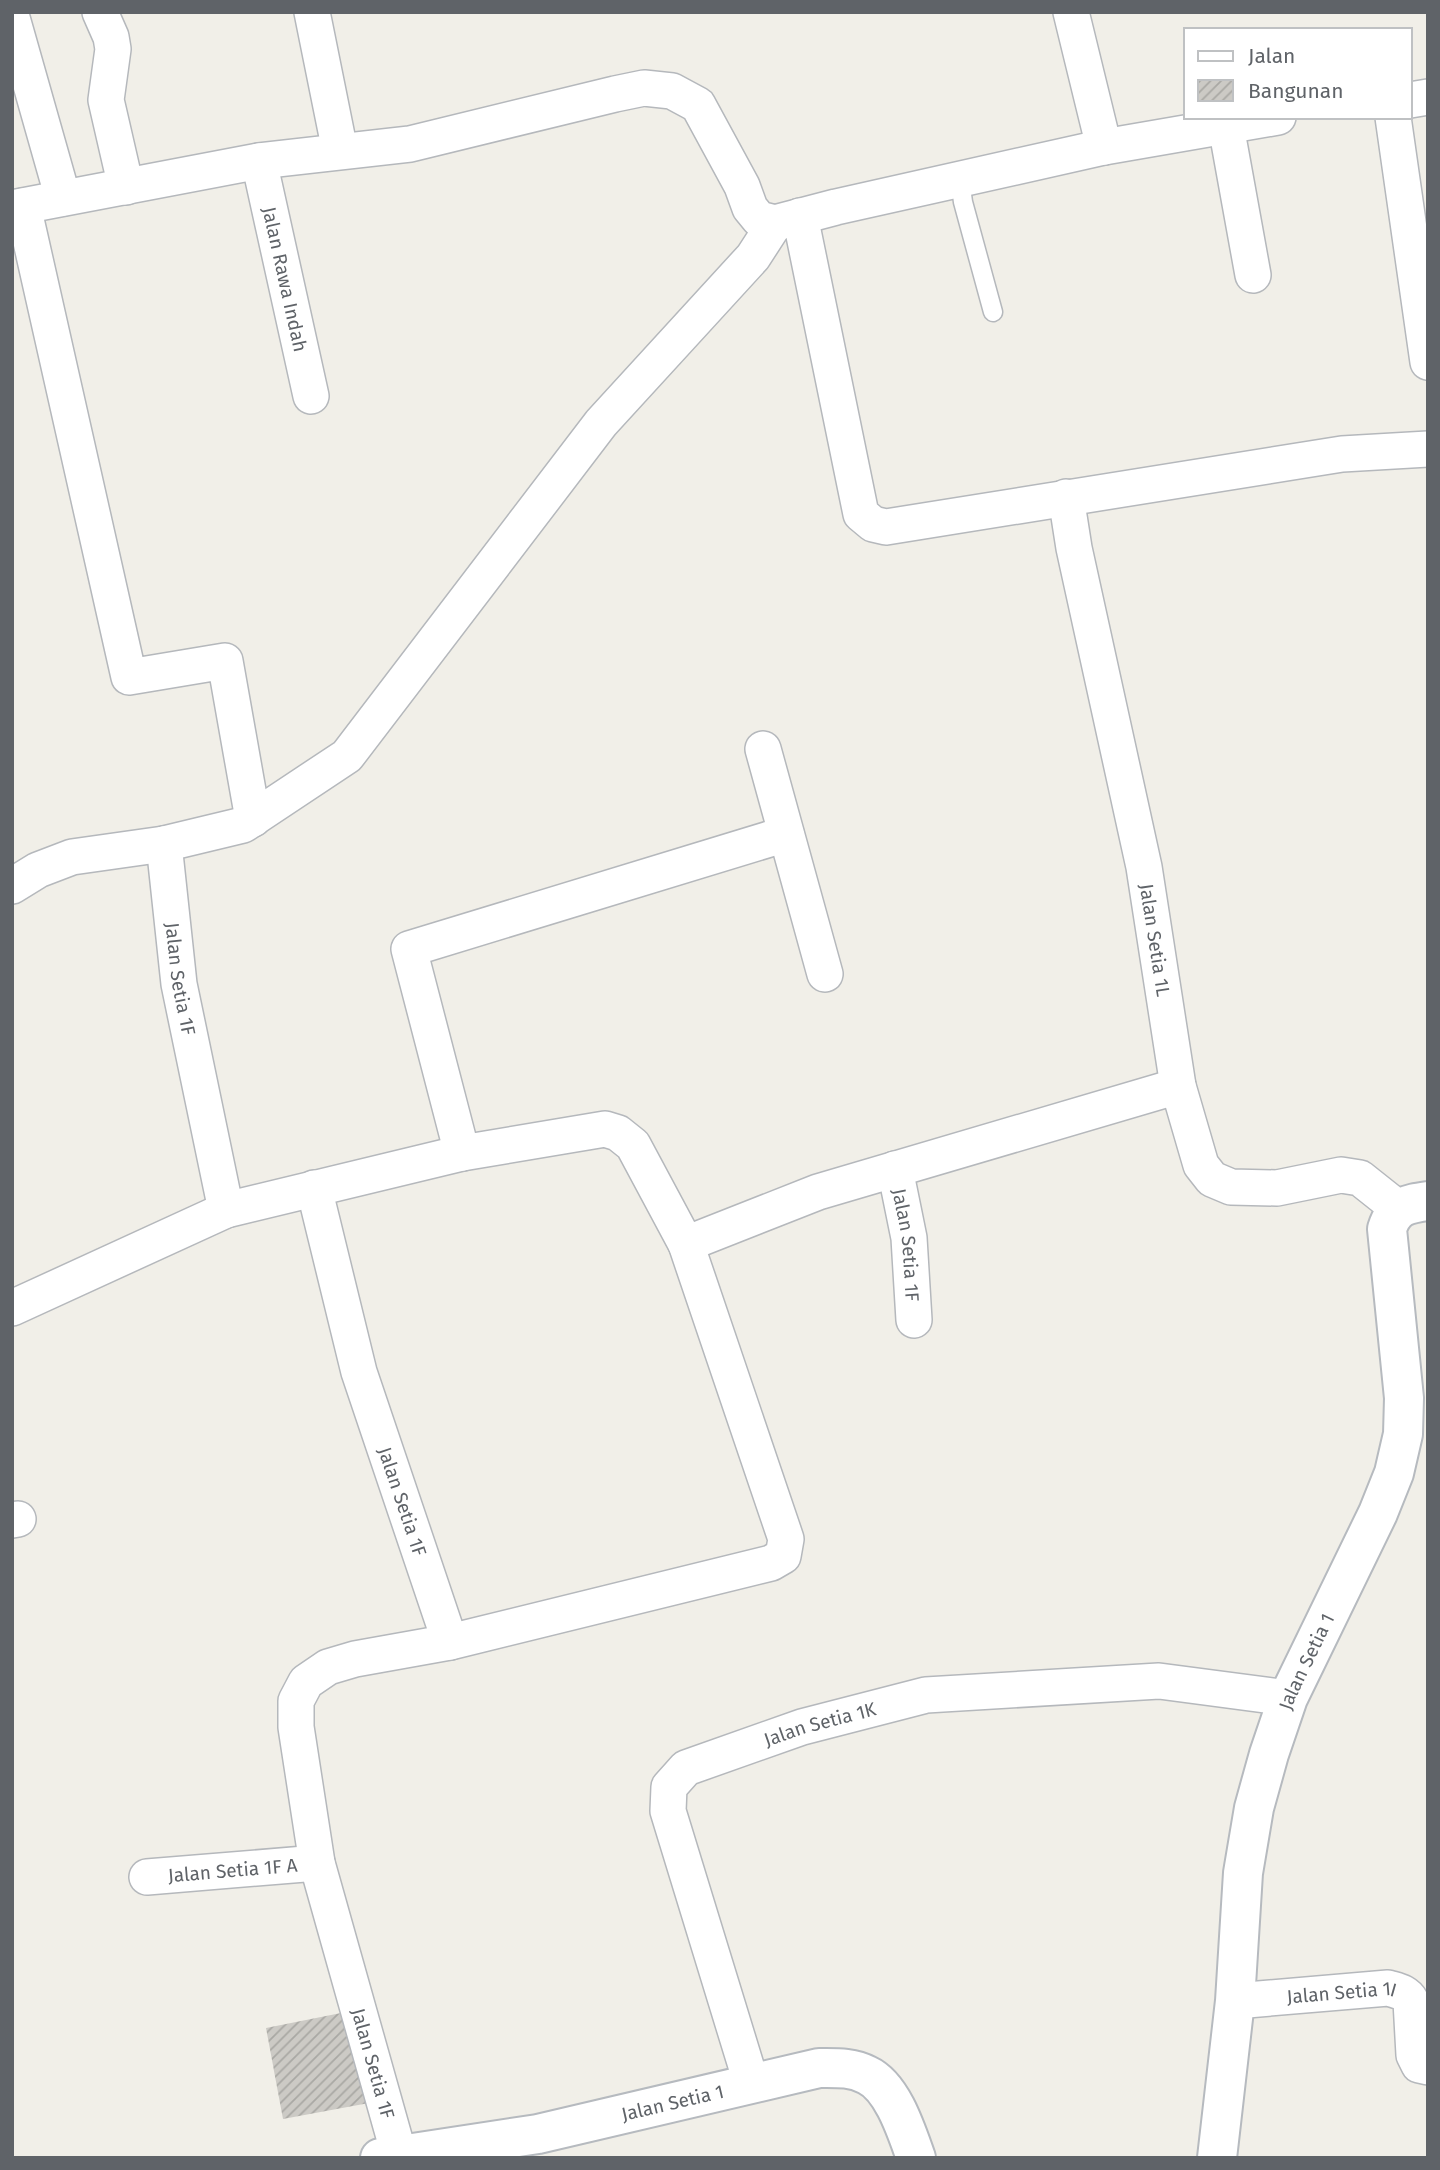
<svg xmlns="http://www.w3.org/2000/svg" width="1440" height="2170" font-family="'Fira Sans',sans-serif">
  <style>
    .building { fill: url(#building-hatch) }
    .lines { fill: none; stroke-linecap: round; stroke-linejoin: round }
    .lane-casing { stroke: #b5b8bc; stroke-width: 21 }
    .street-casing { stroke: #b5b8bc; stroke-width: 38 }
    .secondary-casing { stroke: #b6babf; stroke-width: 42 }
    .lane { stroke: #fff; stroke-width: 18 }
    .street { stroke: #fff; stroke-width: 35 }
    .secondary { stroke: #fff; stroke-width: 38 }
    .labels { text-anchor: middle; stroke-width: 6; stroke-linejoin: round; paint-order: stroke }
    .street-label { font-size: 19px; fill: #5f6368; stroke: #fff }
  </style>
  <defs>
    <pattern id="building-hatch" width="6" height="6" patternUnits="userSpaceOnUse" patternTransform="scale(1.75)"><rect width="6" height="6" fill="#cccac5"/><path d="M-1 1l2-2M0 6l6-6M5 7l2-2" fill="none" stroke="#a9a8a4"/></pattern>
  </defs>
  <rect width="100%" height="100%" fill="#f1efe8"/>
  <path class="building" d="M351,2011L369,2103L283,2119L266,2028Z"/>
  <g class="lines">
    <g class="lane-casing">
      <path id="lane" d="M960,180L963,202L993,312"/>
    </g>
    <g class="street-casing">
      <g id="street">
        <path d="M100,12L111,37L113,49L106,100L126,187"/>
        <path d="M312,12L340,151"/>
        <path d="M1071,12L1104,147"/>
        <path d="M12,18L63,198"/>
        <path d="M1410,100L1428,97"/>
        <path d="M1393,117L1428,362"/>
        <path d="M1226,126L1253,275"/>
        <path id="s1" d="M259,161L311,396"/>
        <path d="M23,206L129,677L225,661L253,819"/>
        <path d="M12,208L259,161L410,144L615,94L644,88L672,91L698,105L742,186L750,208L759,219L775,223L836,207L1104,147L1278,117"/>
        <path d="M800,216L861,514L873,524L886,527L1342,454L1428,449"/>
        <path id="s2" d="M1066,497L1074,548L1144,867L1178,1086L1201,1165L1212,1179L1231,1187L1277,1188L1341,1175L1360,1178L1399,1209"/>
        <path d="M763,749L825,974"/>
        <path id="s3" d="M164,844L179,984L226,1210"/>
        <path d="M12,886L38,870L72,857L164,844L243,825L347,756L601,423L753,257L775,223"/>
        <path d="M462,1153L409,949L786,834"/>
        <path id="s4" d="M895,1169L909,1238L914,1320"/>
        <path id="s5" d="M314,1188L359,1372L450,1642"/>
        <path d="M686,1244L818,1192L1178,1086"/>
        <path id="s6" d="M12,1308L226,1210L462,1153L605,1129L618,1133L633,1145L686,1244L786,1539L783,1556L771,1563L450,1642L355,1659L328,1667L306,1682L296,1701V1727L317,1863L400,2158"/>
        <path d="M12,1520L18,1519"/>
        <path id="s7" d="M147,1877L317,1863"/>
        <path id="s8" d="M1235,2001L1388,1988C1398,1991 1406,1992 1411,2001L1414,2055L1419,2065L1428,2067"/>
        <path id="s9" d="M751,2082L668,1811L669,1787L686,1768L802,1727L926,1695L1159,1681L1288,1698"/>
      </g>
    </g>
    <g class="secondary-casing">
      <g id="secondary">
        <path id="s10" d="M380,2158L538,2134L819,2068C836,2068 852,2067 867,2075C893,2087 907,2133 916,2158"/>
        <path id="s11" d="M1217,2158L1235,2001L1243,1873L1254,1808L1269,1754L1288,1698L1378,1513L1394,1473L1403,1434L1404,1398L1387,1229C1394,1206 1407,1204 1428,1201"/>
      </g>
    </g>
    <use href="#lane" class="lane"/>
    <use href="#street" class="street"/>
    <use href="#secondary" class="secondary"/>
  </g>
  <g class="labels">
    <g class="street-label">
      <text dy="7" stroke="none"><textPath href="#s1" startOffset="121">Jalan Rawa Indah</textPath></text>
      <text dy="7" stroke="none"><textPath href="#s2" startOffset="452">Jalan Setia 1L</textPath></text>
      <text dy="7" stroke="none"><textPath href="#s3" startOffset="136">Jalan Setia 1F</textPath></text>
      <text dy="7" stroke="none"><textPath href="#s4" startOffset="77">Jalan Setia 1F</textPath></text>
      <text dy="7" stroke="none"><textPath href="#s5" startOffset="326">Jalan Setia 1F</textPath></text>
      <text dy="7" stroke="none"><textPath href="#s11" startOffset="508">Jalan Setia 1</textPath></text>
      <text dy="7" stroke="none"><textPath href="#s9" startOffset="474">Jalan Setia 1K</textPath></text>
      <text dy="7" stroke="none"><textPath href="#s7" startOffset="86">Jalan Setia 1F A</textPath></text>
      <text dy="7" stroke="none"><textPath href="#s8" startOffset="107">Jalan Setia 1I</textPath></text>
      <text dy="7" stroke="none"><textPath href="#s6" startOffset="1986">Jalan Setia 1F</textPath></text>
      <text dy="7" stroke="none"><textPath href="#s10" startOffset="298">Jalan Setia 1</textPath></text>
    </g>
  </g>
  <rect width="1440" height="2170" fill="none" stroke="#5f6368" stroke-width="28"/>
  <rect x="1184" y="28" width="228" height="91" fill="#ffffff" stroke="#bfc1c3" stroke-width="2"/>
  <rect x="1198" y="51" width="35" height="10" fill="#ffffff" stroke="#bfc1c3" stroke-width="2"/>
  <text x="1248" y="63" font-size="21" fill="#5f6368">Jalan</text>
  <rect x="1198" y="80" width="35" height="21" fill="url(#building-hatch)" stroke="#bfc1c3" stroke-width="2"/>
  <text x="1248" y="98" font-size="21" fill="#5f6368">Bangunan</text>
</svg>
